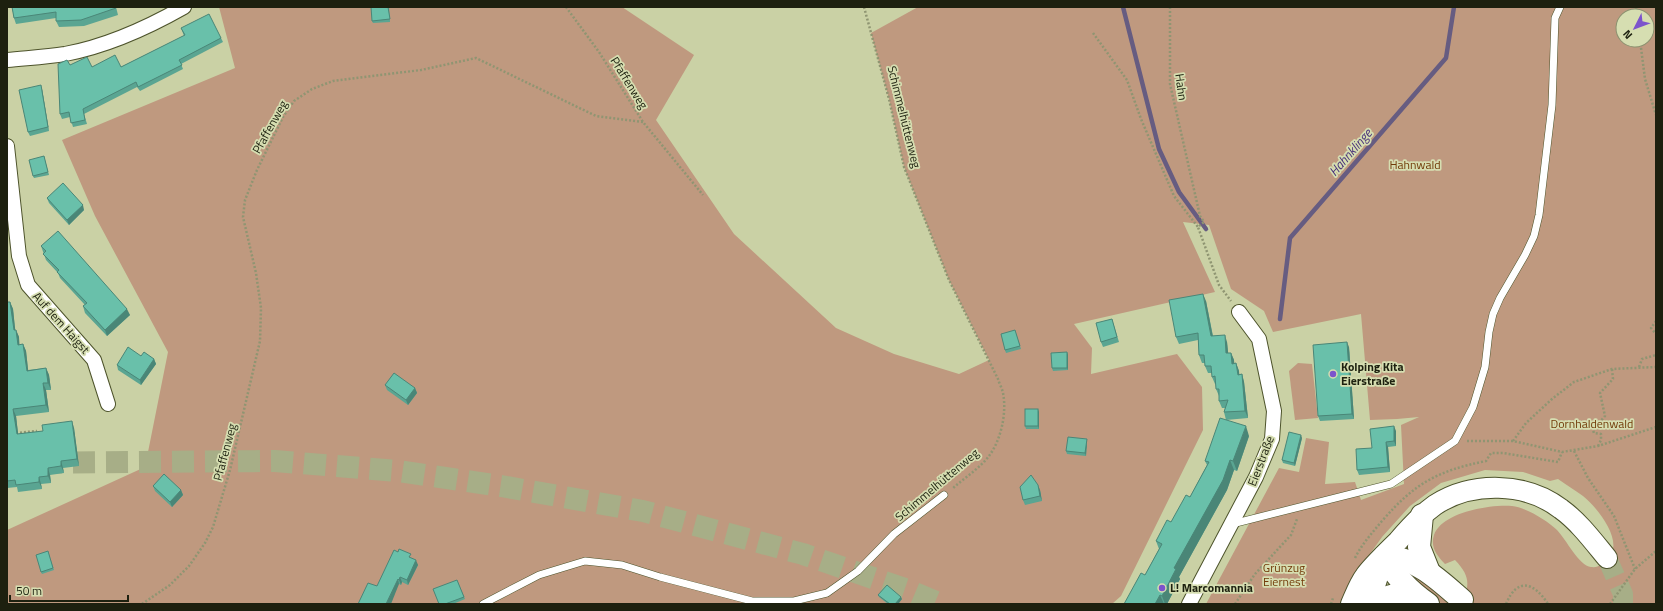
<svg xmlns="http://www.w3.org/2000/svg" width="1663" height="611" font-family="'Titillium Web',sans-serif">
  <style>
    .green { fill: #bf997f; fill-rule: evenodd }
    .lines { fill: none; stroke-linecap: round; stroke-linejoin: round }
    .stream { stroke: #665c81; stroke-width: 4.5 }
    .secondary-tunnel { stroke: #a7ae87; stroke-width: 20; stroke-dasharray: 20 10; stroke-linecap: butt }
    .primary-tunnel { stroke: #a7ae87; stroke-width: 22; stroke-dasharray: 22 11; stroke-linecap: butt }
    .lane-casing { stroke: #4d532b; stroke-width: 8 }
    .street-casing { stroke: #4d532b; stroke-width: 16 }
    .secondary-casing { stroke: #4d532b; stroke-width: 22 }
    .primary-casing { stroke: #4d532b; stroke-width: 24 }
    .path { stroke: #8f9572; stroke-width: 2.5; stroke-dasharray: 2 2; stroke-linecap: butt }
    .lane { stroke: #fff; stroke-width: 7 }
    .street { stroke: #fff; stroke-width: 14 }
    .secondary { stroke: #fff; stroke-width: 20 }
    .primary { stroke: #fff; stroke-width: 22 }
    .wall { fill: #5aa592 }
    .shaded-wall { fill: #4a8677 }
    .building { fill: #69c0aa; stroke: #4a8677 }
    .poi-dot { fill: #7c53cc; stroke: #d6deb1; stroke-width: 1.5 }
    .labels { text-anchor: middle; stroke-width: 3.5; stroke-linejoin: round; paint-order: stroke }
    .street-label { font-size: 12px; fill: #1d200f; stroke: #d6deb1 }
    .park-label { font-size: 12px; fill: #723b09; stroke: #d6deb1 }
    .poi-label { font-size: 12px; font-weight: bold; fill: #1d200f; stroke: #d6deb1; text-anchor: start }
    .water-label { font-size: 13px; font-style: italic; fill: #49317a; stroke: #d6deb1 }
  </style>
  <rect width="100%" height="100%" fill="#cad1a5"/>
  <g class="green">
    <path d="M219,7H622L694,55L656,120L734,234L836,328L894,354L959,374L989,360L949,280L904,167L889,99L871,33L918,7H1656V604H1462C1470,584 1470,576 1455,560L1445,564C1437,556 1430,547 1434,535C1442,512 1491,504 1512,506C1525,507 1548,521 1557,530C1566,539 1579,566 1591,567C1600,568 1604,563 1609,557C1624,541 1597,507 1583,496C1575,490 1566,485 1558,479L1550,481L1523,472L1485,470L1441,483L1410,506L1382,537L1360,568L1343,604H1206L1279,468L1299,472L1306,438L1329,442L1325,484L1355,482L1361,500L1404,484L1401,425L1419,417L1397,419L1370,420L1361,314L1273,332L1264,311L1231,289L1209,225L1183,222L1215,292L1074,324L1092,348L1091,374L1177,354L1202,387L1203,430L1121,596L1112,604H7V530L145,467L168,352L95,216L62,140L235,68ZM1623,16H1647V40H1623Z"/>
    <path d="M1298,363L1312,364L1318,418L1295,420L1289,371Z"/>
    <path d="M1405,570L1415,575L1455,604H1440L1415,588Z"/>
  </g>
  <g class="lines">
    <g class="stream">
      <path d="M1123,7L1159,149L1179,192L1206,229"/>
      <path d="M1280,319L1290,238L1446,58L1454,7"/>
    </g>
    <path class="secondary-tunnel" d="M1607,558L1623,594V604"/>
    <path class="primary-tunnel" d="M7,463L275,461L398,471L501,486L643,511L803,554L905,589L941,604"/>
    <g class="lane-casing">
      <g id="lane">
        <path d="M1232,524L1391,484L1455,441L1473,407L1485,367L1489,332L1493,314L1500,298L1525,255L1534,236L1539,215L1552,105L1555,18L1560,7"/>
        <path d="M483,604L539,575L585,561L622,565L660,577L752,601H794L827,593L858,571L894,534L944,495"/>
      </g>
    </g>
    <g class="street-casing">
      <g id="street">
        <path d="M7,60C26,58 46,57 65,54C108,46 147,28 184,7"/>
        <path d="M7,146L19,256L28,285L94,360L108,404"/>
        <path d="M1189,604L1256,477L1272,439L1274,411L1259,339L1239,312"/>
      </g>
    </g>
    <g class="secondary-casing">
      <g id="secondary">
        <path d="M1351,604C1355,595 1359,584 1365,576C1372,566 1388,551 1398,541C1409,528 1421,515 1435,505C1472,481 1526,482 1561,509C1579,522 1593,541 1607,558"/>
        <path d="M1369,604L1384,558"/>
      </g>
    </g>
    <g class="primary-casing">
      <g id="primary">
        <path d="M1422,515L1419,547L1429,572"/>
        <path d="M1385,556C1417,558 1439,580 1462,600"/>
        <path d="M1385,556C1395,577 1409,591 1428,604"/>
        <path d="M1376,604C1389,594 1398,594 1414,594"/>
      </g>
    </g>
    <g class="path">
      <path d="M566,7L599,52L643,122L703,195"/>
      <path d="M864,7L889,99L904,167L949,280L998,379C999,383 1002,388 1003,393C1007,413 1001,440 989,456C979,469 964,478 952,489"/>
      <path d="M1170,7V84L1200,216L1204,222L1198,227L1219,285L1231,301"/>
      <path d="M1636,7L1637,16"/>
      <path d="M1093,33L1127,80L1141,119L1174,196L1198,227"/>
      <path d="M1640,40L1645,79L1656,115"/>
      <path d="M1656,321L1651,328L1656,334"/>
      <path d="M1639,367L1642,359L1656,355"/>
      <path d="M16,433L37,431"/>
      <path d="M1467,441H1513L1562,452L1598,446L1656,427"/>
      <path d="M1513,441L1526,423L1552,399L1574,382L1612,369L1656,367"/>
      <path d="M1598,446L1601,440V434L1594,433L1593,430L1605,416L1600,393L1613,379L1612,369"/>
      <path d="M1574,451L1588,478L1614,516L1635,569"/>
      <path d="M1355,558C1362,544 1372,533 1382,521C1415,483 1437,471 1486,461L1491,453H1503L1558,462L1562,452"/>
      <path d="M142,604L170,585L189,566L205,543L213,527L230,470L260,341L261,308L256,273L243,217L245,200L257,170L283,117L294,101L312,89L333,81L421,70L476,58L596,116L643,122"/>
      <path d="M1235,604L1255,574L1291,535L1297,519"/>
      <path d="M1331,604L1333,598"/>
      <path d="M1506,604C1517,577 1534,582 1548,604"/>
      <path d="M1610,604L1635,569L1656,551"/>
    </g>
    <use href="#lane" class="lane"/>
    <use href="#street" class="street"/>
    <use href="#secondary" class="secondary"/>
    <use href="#primary" class="primary"/>
  </g>
  <g class="wall">
    <path d="M12,7H116L118,15L84,26L59,27L56,21V18L16,24L14,18Z"/>
    <path d="M375,7H389L390,22L373,23L372,21Z"/>
    <path d="M181,28L221,38L223,42L181,64L183,69L140,91L137,87L84,114L87,124L73,127L70,117L62,119L60,114L70,65L92,67H121L184,36Z"/>
    <path d="M42,89L49,131L30,136L28,132Z"/>
    <path d="M44,156L49,175L34,178L33,176Z"/>
    <path d="M47,198L84,210L69,225L49,203Z"/>
    <path d="M41,246L130,315L107,336L85,313L83,306L85,305L60,278L58,273L46,260Z"/>
    <path d="M1206,301L1213,336L1227,342L1228,353H1231L1234,360V364L1236,363L1239,371V374H1242L1244,382L1248,418L1226,420L1224,412L1225,408H1222L1219,401V396L1216,389V384H1215L1212,377V373H1208L1205,366V363H1202L1199,355L1198,340L1179,344L1176,337Z"/>
    <path d="M7,302H10L13,309L15,330H16L19,337V345L23,344L26,351L28,370L46,368L49,375L51,390H46L49,412L16,416L18,434L74,428L79,466L63,468L64,473L50,475L51,483L41,484L42,489L18,492L17,487L7,488Z"/>
    <path d="M1112,319L1119,342L1103,347L1101,342Z"/>
    <path d="M1015,330L1021,349L1006,353L1005,350Z"/>
    <path d="M1349,347L1354,419L1320,421L1318,416Z"/>
    <path d="M1067,352L1068,355V370L1053,371L1052,368Z"/>
    <path d="M154,359L156,364L141,385L118,370L117,365Z"/>
    <path d="M385,385L415,388L417,393L408,405L387,390Z"/>
    <path d="M1039,412V429H1026L1025,426Z"/>
    <path d="M1396,431V446L1388,447L1390,472L1359,475L1357,470L1372,448Z"/>
    <path d="M1249,436L1237,471L1234,470L1227,490L1179,577L1180,579L1167,604H1124L1145,575L1159,549L1156,541L1171,522L1190,497L1207,465L1205,461Z"/>
    <path d="M1302,438L1295,466L1283,463L1282,460Z"/>
    <path d="M1087,441L1086,456L1067,454L1066,451Z"/>
    <path d="M153,486L181,490L183,495L172,507L155,491Z"/>
    <path d="M1040,490L1042,501L1025,505L1023,500Z"/>
    <path d="M48,551L54,570L42,574L41,572Z"/>
    <path d="M412,558L418,565L408,585L402,582L401,585L399,584L377,586Z"/>
    <path d="M457,580L465,599L453,604H439Z"/>
    <path d="M878,595L902,599L898,604H888L879,597Z"/>
  </g>
  <g class="shaded-wall">
    <path d="M41,85L42,89L49,131L48,127Z"/>
    <path d="M83,205L84,210L69,225L67,220Z"/>
    <path d="M1203,294L1206,301L1214,343L1211,336Z"/>
    <path d="M10,302L13,309L16,337L14,330Z"/>
    <path d="M127,309L130,315L107,336L105,330Z"/>
    <path d="M16,330L19,337L20,352L18,345Z"/>
    <path d="M1225,335L1227,342L1229,361L1226,353Z"/>
    <path d="M1347,342L1349,347L1354,419L1352,414Z"/>
    <path d="M23,344L26,351L29,378L27,371Z"/>
    <path d="M1067,352L1068,355V370L1067,368Z"/>
    <path d="M1231,353L1234,360L1235,371L1232,364Z"/>
    <path d="M154,359L156,364L141,385L140,380Z"/>
    <path d="M1236,363L1239,371L1240,382L1238,375Z"/>
    <path d="M46,368L49,375L51,390L48,383Z"/>
    <path d="M1242,374L1244,382L1248,418L1245,411Z"/>
    <path d="M43,383L46,390L49,412L46,405Z"/>
    <path d="M415,388L417,393L408,405L406,400Z"/>
    <path d="M13,409L16,416L19,441L17,434Z"/>
    <path d="M1038,409L1039,412V429L1038,426Z"/>
    <path d="M72,421L74,428L79,466L77,459Z"/>
    <path d="M1246,426L1249,436L1237,471L1233,461Z"/>
    <path d="M1394,426L1396,431V446L1394,441Z"/>
    <path d="M1301,435L1302,438L1295,466L1294,463Z"/>
    <path d="M1087,439V441L1086,456L1085,453Z"/>
    <path d="M1386,442L1388,447L1390,472L1388,467Z"/>
    <path d="M1230,460L1234,470L1227,490L1179,577L1180,579L1167,604H1165L1162,596L1174,568Z"/>
    <path d="M61,461L63,468L64,473L61,466Z"/>
    <path d="M48,468L50,475L51,483L48,476Z"/>
    <path d="M39,477L41,484L42,489L39,482Z"/>
    <path d="M1038,485L1040,490L1042,501L1040,496Z"/>
    <path d="M181,490L183,495L172,507L170,502Z"/>
    <path d="M416,560L418,565L408,585L407,580Z"/>
    <path d="M400,577L402,582L401,585L399,580Z"/>
    <path d="M398,579L399,584L391,604H386Z"/>
    <path d="M1160,595L1164,604H1155Z"/>
    <path d="M901,597L902,599L898,604H895Z"/>
  </g>
  <g class="building">
    <path d="M12,7H116V8L81,20L56,21V12L14,18Z"/>
    <path d="M371,7H388L390,19L372,21Z"/>
    <path d="M209,14L221,38L179,60L182,65L138,87L136,82L83,109L85,120L71,123L69,112L60,114L58,64L67,60L70,65L87,57L92,67L115,55L121,67L185,35L181,28Z"/>
    <path d="M41,85L48,127L28,132L19,90Z"/>
    <path d="M44,156L48,172L33,176L29,160Z"/>
    <path d="M63,183L83,205L67,220L47,198Z"/>
    <path d="M58,231L127,309L105,330L83,306L87,303L57,272L59,270L43,254L46,251L41,246Z"/>
    <path d="M1203,294L1211,336L1225,335L1226,353H1231L1232,364L1236,363L1238,375L1242,374L1245,411L1224,412L1228,400L1219,401V389H1216L1215,376L1212,377L1211,366H1205L1204,355H1199L1198,333L1176,337L1169,300Z"/>
    <path d="M7,302H10L14,330H16L18,345L23,344L27,371L46,368L48,383H43L46,405L13,409L17,434L43,431L42,425L72,421L77,459L61,461V466L48,468V476L39,477V482L16,485L15,480L7,481Z"/>
    <path d="M1112,319L1117,337L1101,342L1096,323Z"/>
    <path d="M1015,330L1020,346L1005,350L1001,334Z"/>
    <path d="M1347,342L1352,414L1318,416L1313,345Z"/>
    <path d="M128,347L141,356L144,352L154,359L140,380L117,365Z"/>
    <path d="M1067,352V368H1052L1051,353Z"/>
    <path d="M394,373L415,388L406,400L385,385Z"/>
    <rect x="1025" y="409" width="13" height="17"/>
    <path d="M1220,418L1246,426L1233,461L1230,460L1223,480L1174,568L1176,569L1162,596L1160,595L1155,604H1124L1141,573L1145,575L1162,544L1156,541L1167,520L1171,522L1186,495L1190,497L1209,462L1205,461Z"/>
    <path d="M1394,426V441L1386,442L1388,467L1357,470L1356,449L1372,448L1370,429Z"/>
    <path d="M1289,432L1301,435L1294,463L1282,460Z"/>
    <path d="M1068,437L1087,439L1085,453L1066,451Z"/>
    <path d="M164,474L181,490L170,502L153,486Z"/>
    <path d="M1031,475L1038,485L1040,496L1023,500L1020,487Z"/>
    <path d="M399,549L411,554L409,557L416,560L407,580L400,577L399,580L398,579L386,604H358L368,583L377,586L394,550L398,552Z"/>
    <path d="M48,551L53,568L41,572L36,555Z"/>
    <path d="M457,580L464,597L445,604H439L433,589Z"/>
    <path d="M887,585L901,597L895,604H890L878,595Z"/>
  </g>
  <g class="poi-dot">
    <circle cx="1333" cy="374" r="4"/>
    <circle cx="1162" cy="588" r="4"/>
  </g>
  <g class="labels">
    <g class="street-label">
      <text transform="translate(629 83) rotate(58)" y="4">Pfaffenweg</text>
      <text transform="translate(1181 87) rotate(82)" y="4">Hahn</text>
      <text transform="translate(904 117) rotate(76)" y="4">Schimmelhüttenweg</text>
      <text transform="translate(270 127) rotate(-61)" y="4">Pfaffenweg</text>
      <text transform="translate(61 323) rotate(48)" y="4">Auf dem Haigst</text>
      <text transform="translate(225 452) rotate(-75)" y="4">Pfaffenweg</text>
      <text transform="translate(1261 461) rotate(-69)" y="4">Eierstraße</text>
      <text transform="translate(937 485) rotate(-40)" y="4">Schimmelhüttenweg</text>
    </g>
    <g class="park-label">
      <text x="1415" y="169">Hahnwald</text>
      <text x="1592" y="428">Dornhaldenwald</text>
      <text x="1284" y="572">Grünzug<tspan x="1284" dy="14">Eiernest</tspan></text>
    </g>
    <g class="poi-label">
      <text x="1341" y="371">Kolping Kita<tspan x="1341" dy="14">Eierstraße</tspan></text>
      <text x="1170" y="592">L! Marcomannia</text>
    </g>
    <g class="water-label">
      <text transform="translate(1350 152) rotate(-49)" y="5">Hahnklinge</text>
    </g>
  </g>
  <rect width="1663" height="611" fill="none" stroke="#1d200f" stroke-width="16"/>
  <g transform="translate(1635 28) rotate(228)"><circle r="19" fill="#d6deb1" stroke="#8c9270"/>
  <path d="M0-3L7 15L0 10L-7 15Z" fill="#7c53cc"/>
  <text y="-6" font-size="11" font-weight="bold" text-anchor="middle" fill="#1d200f">N</text>
  </g>
  <path d="M10 595v6h118v-6" fill="none" stroke="#1d200f" stroke-width="2"/>
  <text x="16" y="595" font-size="12" fill="#1d200f" stroke="#d6deb1" stroke-width="3" paint-order="stroke">50 m</text>
</svg>
